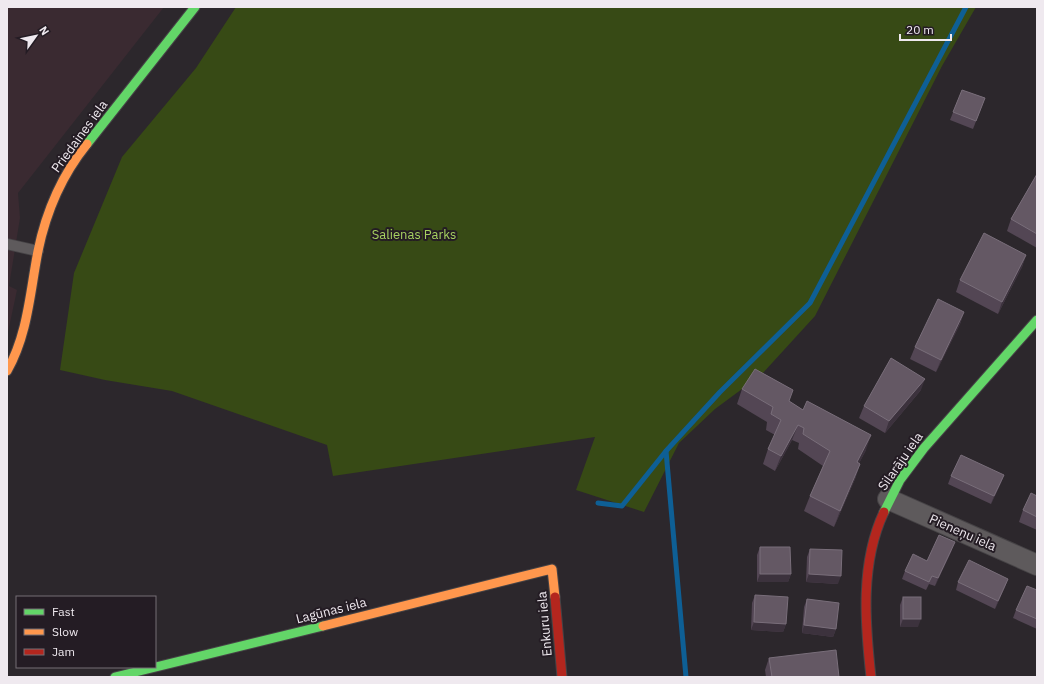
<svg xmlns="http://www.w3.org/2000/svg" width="1044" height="684" font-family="'IBM Plex Sans',sans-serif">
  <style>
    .commercial { fill: #3a2a31 }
    .green { fill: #374a15 }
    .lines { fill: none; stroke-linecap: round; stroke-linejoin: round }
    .stream { stroke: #0e5f95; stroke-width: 5 }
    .lane-casing { stroke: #464346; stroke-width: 12 }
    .street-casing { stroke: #464346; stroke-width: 22 }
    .fast-casing { stroke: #464346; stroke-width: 11 }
    .slow-casing { stroke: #464346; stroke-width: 11 }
    .jam-casing { stroke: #464346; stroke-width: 11 }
    .lane { stroke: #5e5a5c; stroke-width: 10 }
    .street { stroke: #5e5a5c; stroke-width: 20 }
    .fast { stroke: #63d668; stroke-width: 9 }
    .slow { stroke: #ff974d; stroke-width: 9 }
    .jam { stroke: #b3261e; stroke-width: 9 }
    .wall { fill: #534654 }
    .shaded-wall { fill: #3c323d }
    .building { fill: #645864; stroke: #796e7a }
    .labels { text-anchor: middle; stroke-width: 4; stroke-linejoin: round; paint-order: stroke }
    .street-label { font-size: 13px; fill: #efe9ef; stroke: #241c24 }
    .park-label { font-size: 13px; fill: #a6d160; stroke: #241c24 }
  </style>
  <rect width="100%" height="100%" fill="#2c272c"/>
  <path class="commercial" d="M7,7H164L18,193L20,218L9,286L17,290L7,337Z"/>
  <path class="green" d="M236,7H976L942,66L815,316L761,375L715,409L679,443L644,512L576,490L595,437L333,476L327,445L172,391L105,380L60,370L74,273L122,157L196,68Z"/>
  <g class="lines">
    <g class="stream">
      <path d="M666,451L686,677"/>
      <path d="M598,503L622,506L666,451L720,392L810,303L966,7"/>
    </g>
    <g class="lane-casing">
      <path id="lane" d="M7,244L38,251"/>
    </g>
    <g class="street-casing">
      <path id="street" d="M888,499L1037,565"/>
    </g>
    <g class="fast-casing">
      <g id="fast">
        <path d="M87,144L195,7"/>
        <path d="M884,512L900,480L924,448L1037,320"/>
        <path d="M115,677L323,626"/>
      </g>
    </g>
    <g class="slow-casing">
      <g id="slow">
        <path d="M7,371C28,334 30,292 38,251C46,212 62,175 87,144"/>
        <path d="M323,626L552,569L555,597"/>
      </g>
    </g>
    <g class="jam-casing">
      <g id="jam">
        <path d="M555,597L562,677"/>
        <path d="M871,677C865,623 860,563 884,512"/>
      </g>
    </g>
    <use href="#lane" class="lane"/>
    <use href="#street" class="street"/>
    <use href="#fast" class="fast"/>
    <use href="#slow" class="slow"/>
    <use href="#jam" class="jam"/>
  </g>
  <g class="wall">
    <path d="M962,90L985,98L973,129L950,120Z"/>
    <path d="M1037,174V248L1007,231L1011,219Z"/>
    <path d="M1026,255L1022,267L998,314L956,292L960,280Z"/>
    <path d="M964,312L960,324L936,372L910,359L915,347Z"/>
    <path d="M742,389L789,401L866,450L859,463L860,464L855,479L834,527L804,511L810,496L823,466L798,449L799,443L792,440L775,471L763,464L768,449L775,435L766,430L767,422L737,404Z"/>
    <path d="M921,390L885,433L859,418L864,406Z"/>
    <path d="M1004,475L1001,483L991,504L948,484L951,476Z"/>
    <path d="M1037,496V530L1019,522L1023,510Z"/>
    <path d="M760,547L791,574L788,582H757V555Z"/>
    <path d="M810,549L838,584L806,582L807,557Z"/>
    <path d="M952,550L935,586L929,584L926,590L902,579L905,571Z"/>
    <path d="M1008,579L1005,587L995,609L956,590L958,582Z"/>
    <path d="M1037,590V629L1013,618L1016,610Z"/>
    <path d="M755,595L786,624L783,632L751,630L752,603Z"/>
    <path d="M903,597L918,627H900V605Z"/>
    <path d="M807,599L836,629L833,637L802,633L804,607Z"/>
    <path d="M769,658L839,677H766L765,670Z"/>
  </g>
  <g class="shaded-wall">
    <path d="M1026,255L1022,267L998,314L1002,302Z"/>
    <path d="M964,312L960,324L936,372L941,360Z"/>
    <path d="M925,379L921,390L885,433L889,421Z"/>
    <path d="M798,425L792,440L775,471L781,456Z"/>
    <path d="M871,435L866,450L852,477L857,462Z"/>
    <path d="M860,464L855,479L834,527L840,511Z"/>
    <path d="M1004,475L1001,483L991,504L994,496Z"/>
    <path d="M955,542L952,550L935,586L938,578Z"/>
    <path d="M760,574H791L788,582H757Z"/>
    <path d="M809,574L841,576L838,584L806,582Z"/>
    <path d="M1008,579L1005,587L995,609L998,601Z"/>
    <path d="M903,619H921L918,627H900Z"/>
    <path d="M754,622L786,624L783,632L751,630Z"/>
    <path d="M804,625L836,629L833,637L802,633Z"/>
  </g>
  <g class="building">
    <path d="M962,90L985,98L976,121L953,112Z"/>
    <path d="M1037,174V234L1011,219Z"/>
    <path d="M984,233L1026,255L1002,302L960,280Z"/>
    <path d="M938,299L964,312L941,360L915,347Z"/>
    <path d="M891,358L925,379L889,421L864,406Z"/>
    <path d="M755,369L793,390L789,401L803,410L807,401L871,435L857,462L860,464L840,511L810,496L830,451L803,434L804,428L798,425L781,456L768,449L781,420L771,414L773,407L742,389Z"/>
    <path d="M961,455L1004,475L994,496L951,476Z"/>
    <path d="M1031,493L1037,496V517L1023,510Z"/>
    <path d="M939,535L955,542L938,578L932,576L929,582L905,571L913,554L927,561Z"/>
    <path d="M760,547H790L791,574H760Z"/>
    <path d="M810,549L842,550L841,576L809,574Z"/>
    <path d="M969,560L1008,579L998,601L958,582Z"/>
    <path d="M1027,586L1037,590V619L1016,610Z"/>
    <path d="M755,595L788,597L786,624L754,622Z"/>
    <rect x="903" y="597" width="18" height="22"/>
    <path d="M807,599L839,603L836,629L804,625Z"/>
    <path d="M836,650L839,677H772L769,658Z"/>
  </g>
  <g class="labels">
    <g class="street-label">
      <text transform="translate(79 136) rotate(-54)" y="5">Priedaines iela</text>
      <text transform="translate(900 461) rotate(-55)" y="5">Silarāju iela</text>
      <text transform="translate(963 532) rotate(24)" y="5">Pieneņu iela</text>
      <text transform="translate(331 610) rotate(-14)" y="5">Lagūnas iela</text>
      <text transform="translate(544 624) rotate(-95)" y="5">Enkuru iela</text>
    </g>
    <g class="park-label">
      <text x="414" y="239">Salienas Parks</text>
    </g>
  </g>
  <rect width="1044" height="684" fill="none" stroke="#efe9ef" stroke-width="16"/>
  <rect x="16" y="596" width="140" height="72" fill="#241c24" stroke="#756e75"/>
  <rect x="24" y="609" width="20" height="6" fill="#63d668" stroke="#756e75"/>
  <text x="52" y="616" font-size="12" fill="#efe9ef">Fast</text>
  <rect x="24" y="629" width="20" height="6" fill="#ff974d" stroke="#756e75"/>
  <text x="52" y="636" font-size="12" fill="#efe9ef">Slow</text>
  <rect x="24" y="649" width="20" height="6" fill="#b3261e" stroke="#756e75"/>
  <text x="52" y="656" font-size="12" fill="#efe9ef">Jam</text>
  <g transform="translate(36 36) rotate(57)" stroke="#241c24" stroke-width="3" paint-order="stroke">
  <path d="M0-3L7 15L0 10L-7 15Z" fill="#efe9ef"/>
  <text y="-6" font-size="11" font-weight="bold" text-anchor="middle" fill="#efe9ef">N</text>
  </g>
  <path d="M900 34v6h51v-6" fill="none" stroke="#efe9ef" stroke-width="2"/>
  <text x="906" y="34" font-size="12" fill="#efe9ef" stroke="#241c24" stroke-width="3" paint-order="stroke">20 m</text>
</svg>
